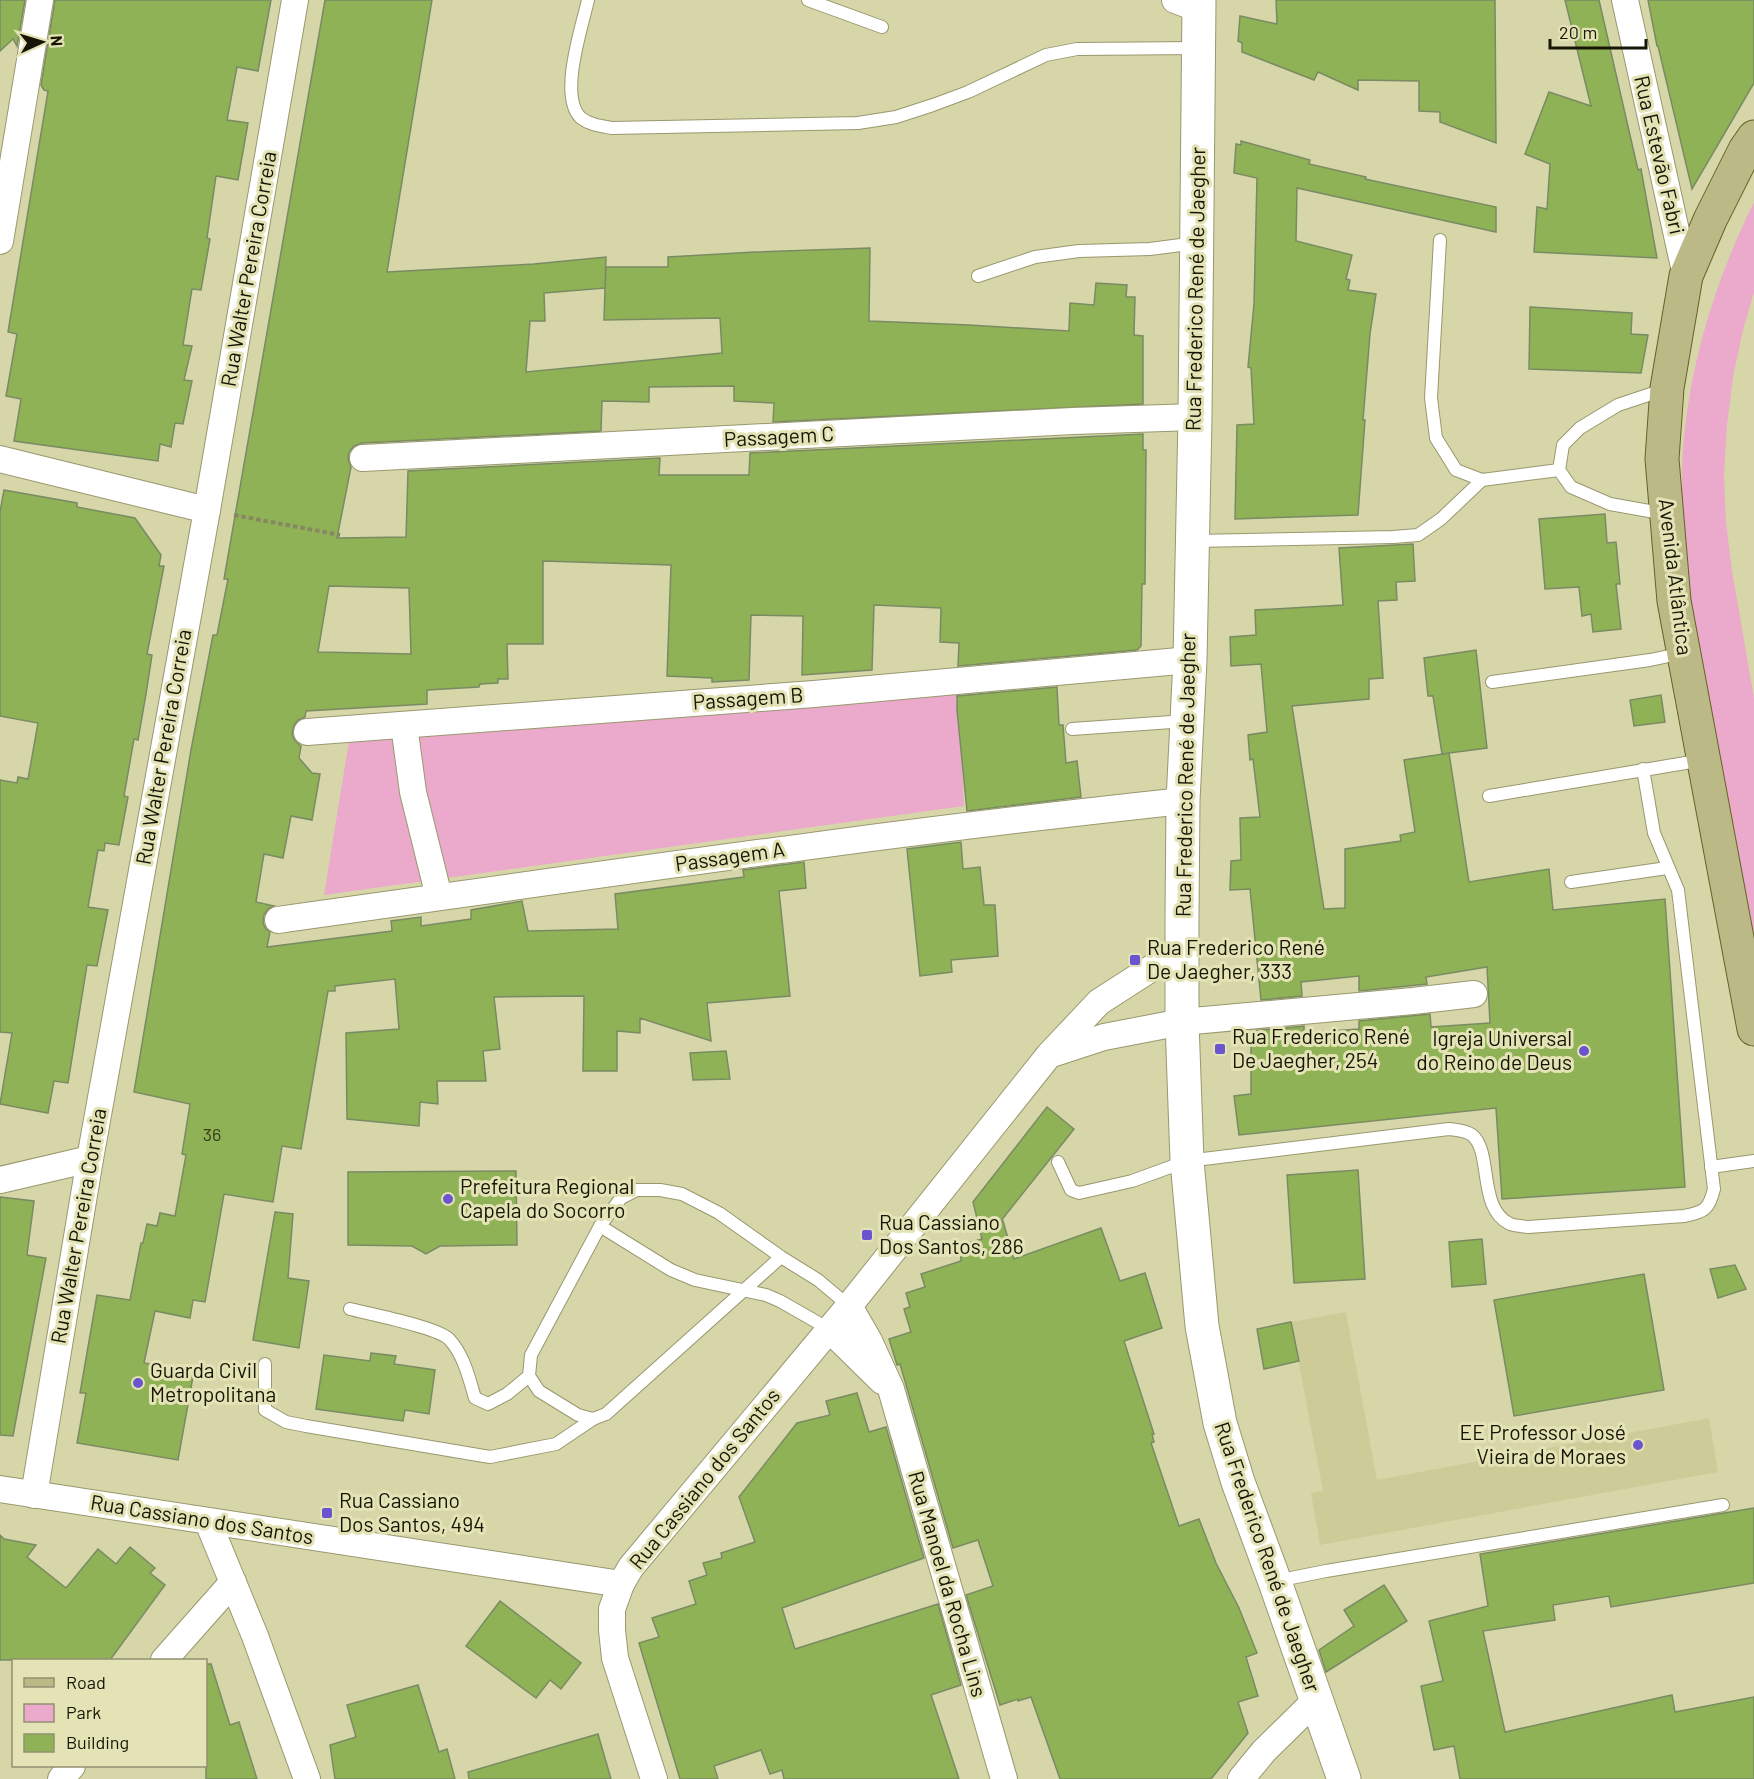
<svg xmlns="http://www.w3.org/2000/svg" width="1754" height="1779" font-family="Barlow,sans-serif">
  <style>
    .built { fill: #cdcc98 }
    .green { fill: #eba9cb }
    .building { fill: #8eb255; stroke: #7a8b64; stroke-width: 1.5; fill-rule: evenodd }
    .lines { fill: none; stroke-linecap: round; stroke-linejoin: round }
    .lane-casing { stroke: #99986e; stroke-width: 14 }
    .street-casing { stroke: #99986e; stroke-width: 28 }
    .secondary-casing { stroke: #99986e; stroke-width: 35 }
    .primary-casing { stroke: #646225; stroke-width: 35 }
    .path { stroke: #878665; stroke-width: 4; stroke-dasharray: 4.5 3; stroke-linecap: butt }
    .lane { stroke: #fff; stroke-width: 12 }
    .street { stroke: #fff; stroke-width: 26 }
    .secondary { stroke: #fff; stroke-width: 33 }
    .primary { stroke: #bbb986; stroke-width: 33 }
    .poi-dot { fill: #6a55ce; stroke: #e4e3b6; stroke-width: 2 }
    .labels { text-anchor: middle; stroke-width: 6; stroke-linejoin: round; paint-order: stroke }
    .number-label { font-size: 18px; fill: #353d1a }
    .street-label { font-size: 21px; fill: #171606; stroke: #e4e3b6 }
    .poi-label { font-size: 21px; fill: #171606; stroke: #e4e3b6; text-anchor: start }
  </style>
  <rect width="100%" height="100%" fill="#d7d6a9"/>
  <path class="built" d="M1346,1312L1377,1480L1709,1418L1718,1472L1320,1545L1311,1493L1323,1491L1291,1322Z"/>
  <g class="green">
    <path d="M1754,202V292L1743,330L1733,377L1727,425L1724,474L1726,523L1732,571L1754,698V946L1685,572C1683,538 1681,504 1682,471C1685,377 1713,285 1754,202Z"/>
    <path d="M958,689L964,806L324,895L349,741Z"/>
  </g>
  <g class="building">
    <path d="M0,0H25L17,46L13,39L0,51Z"/>
    <path d="M55,0H271L258,71L237,67L227,120L248,123L238,180L216,176L207,238L210,239L201,290L192,289L183,345L192,346L184,380L192,381L183,424L175,423L171,447L160,444L158,461L14,441L21,399L6,396L17,334L8,332L48,91L44,90L41,85Z"/>
    <path d="M325,0H432L387,272L534,264L606,257L605,288L606,267H668V257L755,252L870,248L869,321L969,325L1069,331L1070,303L1094,305L1096,283L1127,285L1126,297H1135L1134,335L1143,336V404L773,422L774,403L734,401V386L649,387V402L602,401L601,431L362,443L354,446L349,452L348,459L351,467L337,538L406,537L408,471L660,458L659,475H749L750,453L1143,434V450H1146L1145,584H1142L1141,646L1137,650L958,666L959,643L940,642L941,608L874,605L872,670L802,675L803,616L751,615L749,680L712,682V678L667,676L671,565L543,561V644H507L508,679H498V683L480,684L479,687L427,690V704L306,711L305,717L298,720L294,725L292,734L295,741L301,746L299,758L312,773L320,774L312,820L291,816L283,858L264,854L256,902L274,906L268,909L264,915L263,923L266,929L270,932L267,947L392,931L391,921L421,917V926L471,919V910L522,901L528,931L618,929L615,894L744,877L743,870L804,862L806,888L779,891L790,996L707,1003L711,1041L640,1018V1033L617,1031V1071H583L584,996L494,997L500,1049L483,1051L486,1081H437L438,1104L420,1102L419,1126L347,1119L346,1033L399,1029L395,979L335,986V991H328L301,1149L282,1146L273,1202L224,1194L205,1302L193,1300L190,1318L155,1311L144,1363L194,1371L178,1460L77,1443L86,1393H80L97,1295L130,1300L141,1243H143L147,1224L157,1226L160,1213L175,1216L186,1155L182,1154L190,1104L134,1092L191,750L213,635H217L228,579H224ZM605,288L604,320L720,318L722,353L526,372L530,321H545L544,293ZM329,586L409,588L411,654L318,652Z"/>
    <path d="M1276,0H1495L1496,143L1440,122V112L1419,111V81L1358,80V90L1318,72L1314,80L1242,52V43L1238,41L1240,16L1277,24Z"/>
    <path d="M1565,0H1599L1638,170L1641,169L1657,258L1534,252L1537,207L1547,209L1550,164L1525,154L1549,92L1591,106Z"/>
    <path d="M1648,0H1754V83L1692,189L1658,46H1657Z"/>
    <path d="M1241,141L1310,160L1309,164L1366,177L1365,179L1496,207V232L1297,188L1296,241L1352,255L1346,279L1350,280L1348,290L1376,294L1370,334L1363,420H1365L1358,515L1235,519L1237,425L1254,424L1251,368L1248,367L1254,304L1257,178L1234,173L1236,144L1241,145Z"/>
    <path d="M1530,307L1632,313L1631,334L1648,335L1641,373L1529,369Z"/>
    <path d="M4,490L77,503V507L135,518L161,555L159,566H164L147,654L152,655L146,694L138,740L134,739L124,796L128,797L119,845L105,843L104,851L98,850L88,907L108,910L97,966L87,965L68,1083L54,1081L48,1113L0,1104L12,1033L0,1032V780L17,783L18,777L28,779L38,723L0,716V512Z"/>
    <path d="M1605,514L1607,543L1616,542L1620,584H1616L1621,629L1593,632L1591,614L1582,616L1579,587L1545,589L1539,519Z"/>
    <path d="M1413,544L1415,581L1396,582L1397,600L1378,601L1383,678L1369,679V699L1292,706L1324,909L1345,908V849L1401,841L1400,835L1415,832L1404,760L1449,753L1469,882L1549,869L1553,910L1665,899L1685,1187L1502,1199L1496,1108L1239,1135L1234,1096L1251,1094V1031L1304,1026V1033L1359,1029V1021L1430,1014L1431,1027L1490,1023L1487,967L1426,977L1427,984L1359,991V976L1301,982L1302,996L1261,1000L1250,889L1230,890L1231,861L1241,860L1240,818L1260,817L1253,759L1250,760L1248,735L1267,732L1261,664L1231,666L1230,637L1256,635L1255,610L1343,605L1339,548Z"/>
    <path d="M1476,650L1487,748L1442,754L1433,696H1428L1424,658Z"/>
    <path d="M1057,687L1059,725H1063L1066,763L1077,761L1081,797L967,811L957,710V696Z"/>
    <path d="M1661,695L1665,722L1634,726L1630,700Z"/>
    <path d="M961,842L963,869L980,867L984,905H995L998,956L951,960L952,972L920,976L907,849Z"/>
    <path d="M726,1051L730,1079L693,1080L690,1053Z"/>
    <path d="M1047,1107L1074,1129L1000,1222L1003,1221L1014,1259L1101,1228L1120,1281L1145,1273L1162,1328L1124,1341L1154,1434H1152L1154,1442L1151,1443L1179,1526L1199,1519L1216,1563L1239,1608L1257,1653L1246,1657L1258,1696L1238,1702L1248,1733L1211,1779H1060L1031,1697L1018,1701V1699L1000,1705L966,1595L993,1586L978,1540L953,1548L900,1364L897,1365L889,1339L911,1332L904,1309L910,1307L906,1293L925,1287L921,1274L961,1261L960,1245L982,1239L973,1202Z"/>
    <path d="M1358,1170L1365,1279L1294,1283L1287,1175Z"/>
    <path d="M516,1171L517,1245L440,1246L426,1254L412,1246L348,1245V1172Z"/>
    <path d="M0,1197L34,1201L27,1255L46,1258L13,1436L0,1435Z"/>
    <path d="M275,1212L293,1214L288,1278L309,1281L299,1348L253,1340Z"/>
    <path d="M1482,1239L1486,1284L1452,1287L1449,1242Z"/>
    <path d="M1735,1265L1746,1289L1718,1298L1710,1269Z"/>
    <path d="M1644,1274L1664,1390L1514,1416L1494,1300Z"/>
    <path d="M1291,1322L1299,1361L1264,1369L1257,1329Z"/>
    <path d="M371,1353L396,1356L394,1364L435,1370L429,1414L405,1410L403,1421L316,1409L324,1355L370,1361Z"/>
    <path d="M857,1393L869,1432L886,1427L924,1558L782,1608L795,1649L938,1604L961,1685L931,1695L959,1779H784L782,1770L770,1774L761,1750L714,1766L718,1779H680L639,1643L659,1637L652,1618L696,1604L689,1581L707,1575L703,1563L722,1558L721,1553L755,1542L739,1497L797,1423L830,1415L826,1401Z"/>
    <path d="M1754,1508V1583L1611,1607L1609,1596L1553,1605L1555,1620L1483,1631L1505,1732L1672,1695L1675,1712L1754,1697V1779H1460L1454,1746L1434,1750L1421,1686L1443,1681L1429,1621L1488,1606L1480,1554Z"/>
    <path d="M0,1535L4,1539L36,1545L27,1557L66,1588L98,1549L116,1564L130,1547L155,1568L150,1573L165,1585L110,1660H0Z"/>
    <path d="M1384,1585L1407,1621L1326,1672L1319,1650L1354,1626L1344,1610Z"/>
    <path d="M500,1601L581,1663L561,1689L550,1680L536,1698L466,1646Z"/>
    <path d="M206,1664H211L230,1725L239,1722L257,1779H206Z"/>
    <path d="M418,1685L439,1752L447,1749L455,1779H335L330,1745L356,1737L347,1705Z"/>
    <path d="M598,1734L611,1779H469L468,1772Z"/>
  </g>
  <g class="lines">
    <g class="lane-casing">
      <g id="lane">
        <path d="M588,0C582,27 558,97 581,118C590,125 601,126 612,128L858,123L896,117L933,105L968,92L1046,55L1077,49L1198,48"/>
        <path d="M808,0L882,27"/>
        <path d="M1440,240L1431,398L1436,438L1456,470L1482,480L1559,470"/>
        <path d="M978,276L1035,257L1079,251L1150,249L1196,243"/>
        <path d="M1666,389L1618,405L1580,428L1563,445L1559,470L1571,487L1610,504L1666,514"/>
        <path d="M1194,541L1393,537L1418,535L1441,519L1482,480"/>
        <path d="M1492,682L1650,660L1683,653"/>
        <path d="M1072,729L1186,721"/>
        <path d="M1489,796L1703,760"/>
        <path d="M1571,882L1667,868"/>
        <path d="M1058,1162L1071,1190L1079,1193L1132,1181L1187,1161L1449,1129C1456,1130 1465,1130 1472,1135C1493,1152 1477,1208 1510,1224C1515,1226 1523,1226 1528,1227L1684,1216C1705,1212 1709,1209 1714,1189L1678,890L1654,833L1643,769"/>
        <path d="M1711,1167L1754,1161"/>
        <path d="M600,1226L671,1270L695,1280L766,1295L780,1301L829,1329"/>
        <path d="M781,1257L606,1414L593,1419L578,1415L539,1391L529,1376L531,1355L600,1226L621,1198L637,1190H660L682,1194L719,1213L781,1257L818,1280L849,1306"/>
        <path d="M350,1309C370,1314 437,1327 449,1339C464,1355 469,1378 475,1398L488,1404L507,1394L529,1376"/>
        <path d="M265,1364V1410L286,1422L306,1426L490,1457L556,1444L593,1419"/>
        <path d="M1276,1581L1326,1571L1723,1505"/>
      </g>
    </g>
    <g class="street-casing">
      <g id="street">
        <path d="M1175,0L1199,9"/>
        <path d="M1625,0L1686,276"/>
        <path d="M0,241L40,0"/>
        <path d="M363,458L1073,421L1195,417"/>
        <path d="M0,459L207,510"/>
        <path d="M404,725L413,792L439,897"/>
        <path d="M307,732L814,694L1190,660"/>
        <path d="M278,920C580,878 881,833 1183,801"/>
        <path d="M1052,1054L1104,1037L1182,1022L1413,1001L1474,994"/>
        <path d="M0,1180L90,1159"/>
        <path d="M849,1306L869,1341L891,1389L1004,1779"/>
        <path d="M829,1329L882,1381"/>
        <path d="M0,1489L621,1584L631,1567L849,1306L1049,1055L1099,1002L1183,948"/>
        <path d="M34,1495L90,1159L207,510L295,0"/>
        <path d="M208,1522L255,1636L307,1779"/>
        <path d="M621,1584L612,1609V1630L615,1658L654,1779"/>
        <path d="M164,1660L233,1582"/>
        <path d="M61,1779L72,1766"/>
        <path d="M1241,1779L1264,1751L1316,1700"/>
      </g>
    </g>
    <g class="secondary-casing">
      <path id="secondary" d="M1199,0L1195,417L1190,660L1183,801L1182,915V1022L1187,1161L1202,1326L1220,1423L1238,1482L1275,1582L1344,1779"/>
    </g>
    <g class="primary-casing">
      <path id="primary" d="M1754,137L1745,150L1710,220L1686,276L1667,388L1662,459L1674,601L1754,1029"/>
    </g>
    <path class="path" d="M234,515L340,535"/>
    <use href="#lane" class="lane"/>
    <use href="#street" class="street"/>
    <use href="#secondary" class="secondary"/>
    <use href="#primary" class="primary"/>
  </g>
  <g class="poi-dot">
    <rect x="1129" y="954" width="12" height="12" rx="3"/>
    <rect x="1214" y="1043" width="12" height="12" rx="3"/>
    <circle cx="1584" cy="1051" r="6"/>
    <circle cx="448" cy="1199" r="6"/>
    <rect x="861" y="1229" width="12" height="12" rx="3"/>
    <circle cx="138" cy="1383" r="6"/>
    <circle cx="1638" cy="1445" r="6"/>
    <rect x="321" y="1507" width="12" height="12" rx="3"/>
  </g>
  <g class="labels">
    <g class="number-label">
      <text x="212" y="1141">36</text>
    </g>
    <g class="street-label">
      <text transform="translate(1659 155) rotate(77)" y="7">Rua Estevão Fabri</text>
      <text transform="translate(249 269) rotate(-80)" y="7">Rua Walter Pereira Correia</text>
      <text transform="translate(1196 289) rotate(-89)" y="7">Rua Frederico René de Jaegher</text>
      <text transform="translate(779 437) rotate(-3)" y="7">Passagem C</text>
      <text transform="translate(1675 577) rotate(83)" y="7">Avenida Atlântica</text>
      <text transform="translate(748 699) rotate(-4)" y="7">Passagem B</text>
      <text transform="translate(164 747) rotate(-80)" y="7">Rua Walter Pereira Correia</text>
      <text transform="translate(1186 775) rotate(-89)" y="7">Rua Frederico René de Jaegher</text>
      <text transform="translate(730 857) rotate(-8)" y="7">Passagem A</text>
      <text transform="translate(79 1226) rotate(-80)" y="7">Rua Walter Pereira Correia</text>
      <text transform="translate(705 1479) rotate(-51)" y="7">Rua Cassiano dos Santos</text>
      <text transform="translate(202 1520) rotate(9)" y="7">Rua Cassiano dos Santos</text>
      <text transform="translate(1267 1557) rotate(71)" y="7">Rua Frederico René de Jaegher</text>
      <text transform="translate(947 1584) rotate(74)" y="7">Rua Manoel da Rocha Lins</text>
    </g>
    <g class="poi-label">
      <text x="1147" y="955">Rua Frederico René<tspan x="1147" dy="24">De Jaegher, 333</tspan></text>
      <text x="1232" y="1044">Rua Frederico René<tspan x="1232" dy="24">De Jaegher, 254</tspan></text>
      <text x="1572" y="1046" text-anchor="end">Igreja Universal<tspan x="1572" dy="24">do Reino de Deus</tspan></text>
      <text x="460" y="1194">Prefeitura Regional<tspan x="460" dy="24">Capela do Socorro</tspan></text>
      <text x="879" y="1230">Rua Cassiano<tspan x="879" dy="24">Dos Santos, 286</tspan></text>
      <text x="150" y="1378">Guarda Civil<tspan x="150" dy="24">Metropolitana</tspan></text>
      <text x="1626" y="1440" text-anchor="end">EE Professor José<tspan x="1626" dy="24">Vieira de Moraes</tspan></text>
      <text x="339" y="1508">Rua Cassiano<tspan x="339" dy="24">Dos Santos, 494</tspan></text>
    </g>
  </g>
  <rect x="12" y="1659" width="195" height="108" fill="#e4e3b6" stroke="#929170" stroke-width="1.5"/>
  <rect x="24" y="1678" width="30" height="9" fill="#bbb986" stroke="#929170" stroke-width="1.5"/>
  <text x="66" y="1689" font-size="18" fill="#171606">Road</text>
  <rect x="24" y="1704" width="30" height="18" fill="#eba9cb" stroke="#929170" stroke-width="1.5"/>
  <text x="66" y="1719" font-size="18" fill="#171606">Park</text>
  <rect x="24" y="1734" width="30" height="18" fill="#8eb255" stroke="#929170" stroke-width="1.5"/>
  <text x="66" y="1749" font-size="18" fill="#171606">Building</text>
  <g transform="translate(42 42) rotate(86)" stroke="#e4e3b6" stroke-width="4.5" paint-order="stroke">
  <path d="M0-4.5L10 22L0 15L-10 22Z" fill="#171606"/>
  <text y="-9" font-size="16" font-weight="bold" text-anchor="middle" fill="#171606">N</text>
  </g>
  <path d="M1550 39v9h96v-9" fill="none" stroke="#171606" stroke-width="3"/>
  <text x="1559" y="39" font-size="18" fill="#171606" stroke="#e4e3b6" stroke-width="4.5" paint-order="stroke">20 m</text>
</svg>
